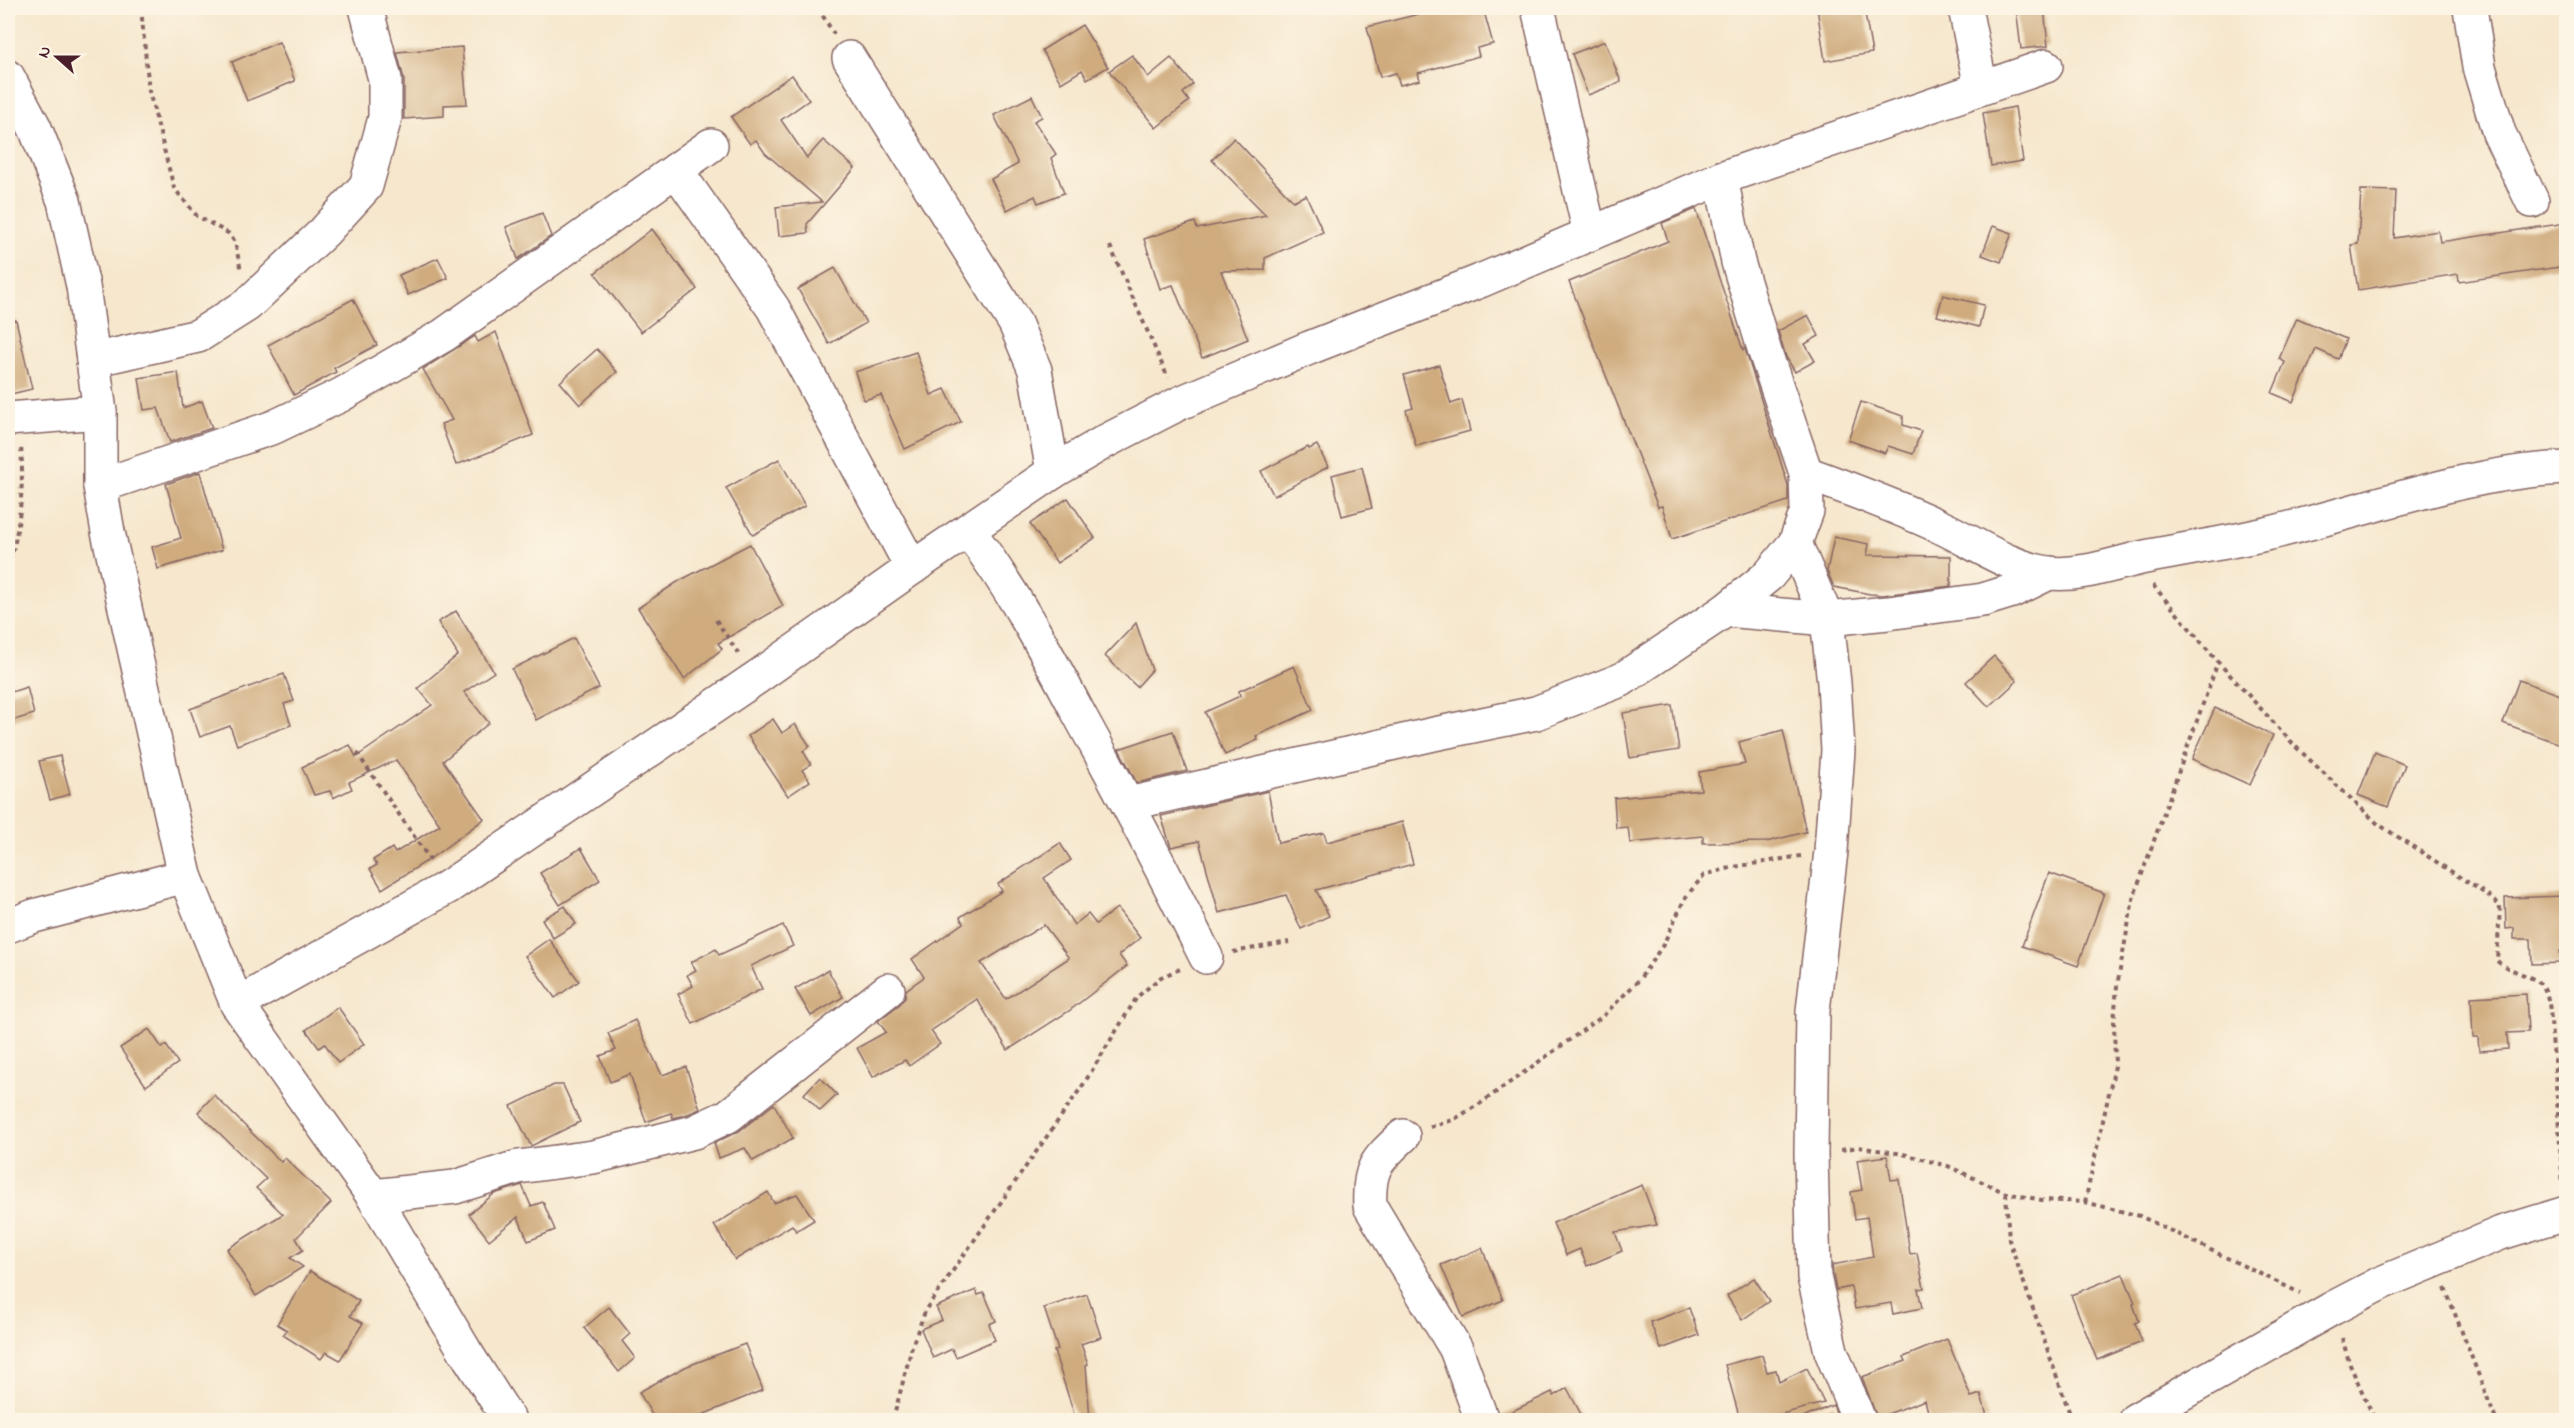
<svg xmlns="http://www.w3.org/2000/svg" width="2574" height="1428" font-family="'Indie Flower',sans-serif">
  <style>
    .building { fill: #cfab7e; fill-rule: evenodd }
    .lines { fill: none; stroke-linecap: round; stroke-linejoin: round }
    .minor-casing { stroke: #866564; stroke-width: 36 }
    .path { stroke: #866564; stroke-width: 4; stroke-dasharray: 4.5 4.5; stroke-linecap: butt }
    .minor { stroke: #fff; stroke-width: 33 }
  </style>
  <rect width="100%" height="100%" fill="#fcf5e5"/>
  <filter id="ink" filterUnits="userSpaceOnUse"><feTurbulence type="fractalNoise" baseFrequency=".0167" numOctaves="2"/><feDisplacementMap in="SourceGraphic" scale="12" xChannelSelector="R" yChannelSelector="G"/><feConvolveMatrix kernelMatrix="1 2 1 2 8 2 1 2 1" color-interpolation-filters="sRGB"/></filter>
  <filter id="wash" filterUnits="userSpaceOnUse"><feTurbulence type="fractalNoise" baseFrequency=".008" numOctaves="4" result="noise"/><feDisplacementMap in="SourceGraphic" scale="24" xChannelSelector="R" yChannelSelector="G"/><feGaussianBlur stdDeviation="1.35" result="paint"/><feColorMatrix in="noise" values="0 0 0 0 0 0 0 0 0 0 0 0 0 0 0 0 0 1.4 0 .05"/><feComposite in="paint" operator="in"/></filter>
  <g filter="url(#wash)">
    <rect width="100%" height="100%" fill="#f6e7cd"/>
    <g id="blocks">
      <g class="building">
        <path d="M1417,8H1483L1493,44L1477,48L1479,56L1418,73L1420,80L1400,85L1396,73L1380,77L1367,27L1419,14Z"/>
        <path d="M1817,8H1864L1872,53L1825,61Z"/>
        <path d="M2016,8H2044L2048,46L2021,49Z"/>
        <path d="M1082,25L1108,67L1087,79L1082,70L1061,83L1042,50Z"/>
        <path d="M1605,41L1621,82L1588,95L1572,54Z"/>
        <path d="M279,42L295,81L247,101L232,62Z"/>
        <path d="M462,47L467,104L444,105V116L404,119V79L397,52Z"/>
        <path d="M1132,55L1148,77L1171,58L1193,84L1183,93L1189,101L1156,128L1109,71Z"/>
        <path d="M792,75L809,100L781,120L807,158L823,140L855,168L807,224L808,233L779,236L776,207L822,202L765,153L756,140L750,144L731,117Z"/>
        <path d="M1032,96L1042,117L1034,121L1056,154L1051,158L1064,193L1038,203L1035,196L1007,210L991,179L1018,164L994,115Z"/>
        <path d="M2015,107L2023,161L1991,166L1983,113Z"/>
        <path d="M1234,138L1293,201L1306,195L1323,232L1265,258V270L1221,271L1248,339L1202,358L1173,285L1160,289L1144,239L1195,222L1197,229L1266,215L1212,160Z"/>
        <path d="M2361,190L2396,191L2394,238L2438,231L2440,242L2566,223V266L2459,282L2458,274L2358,290L2351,245L2358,244Z"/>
        <path d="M1696,209L1743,350L1745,349L1788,485V501L1672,539L1662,506L1658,507L1569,282L1668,241L1662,223Z"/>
        <path d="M542,213L551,236L518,259L506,227Z"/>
        <path d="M1993,226L2012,233L2001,262L1982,255Z"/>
        <path d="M652,229L697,289L641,332L595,273Z"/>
        <path d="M438,258L448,278L408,295L399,275Z"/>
        <path d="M835,268L866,323L829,344L798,289Z"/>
        <path d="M1943,295L1984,305L1979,327L1937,316Z"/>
        <path d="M353,299L377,345L334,368L336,372L294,395L268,345Z"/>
        <path d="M1808,315L1819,336L1805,344L1815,361L1795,372L1786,357L1778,331Z"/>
        <path d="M2297,318L2346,339L2338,359L2316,349L2293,402L2272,393L2285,362L2279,359Z"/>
        <path d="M16,320L32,389L11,394L8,381V321Z"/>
        <path d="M496,332L533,435L456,465L441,424L452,420L423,369L475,336L478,342Z"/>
        <path d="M597,349L617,372L580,405L560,382Z"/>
        <path d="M916,352L931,395L945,389L961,422L905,449L881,395L864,400L855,372Z"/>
        <path d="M1439,365L1451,404L1462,400L1470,431L1416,446L1406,410L1413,408L1404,375Z"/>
        <path d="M178,372L183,408L202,401L212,428L170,442L158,408L144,410L139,378Z"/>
        <path d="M1861,402L1903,416V425L1921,431L1913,454L1888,446L1885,453L1848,440Z"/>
        <path d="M1317,445L1328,467L1274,496L1261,471L1308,447L1309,449Z"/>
        <path d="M779,459L805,506L753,535L726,488Z"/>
        <path d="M1362,467L1372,508L1342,516L1332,475Z"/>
        <path d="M200,472L222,550L158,569L152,547L181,538L166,484Z"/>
        <path d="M1068,498L1095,538L1057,563L1030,524Z"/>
        <path d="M1834,537L1869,544L1867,555L1951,556V586L1883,595L1870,594L1834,587L1827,571Z"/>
        <path d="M750,544L783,606L718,643L722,649L684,679L638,608L679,581Z"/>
        <path d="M456,611L494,672L464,692L489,723L443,761L484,819L427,861L382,889L370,869L377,865L373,860L392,848L395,853L440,825L396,760L349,782L352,789L333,798L330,791L314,795L302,767L350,745L356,757L432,705L418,688L458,655L438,622Z"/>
        <path d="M1136,623L1152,670L1137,687L1105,656Z"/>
        <path d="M574,638L599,688L536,720L512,669Z"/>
        <path d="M1994,656L2017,681L1989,707L1966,682Z"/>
        <path d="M1294,666L1313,710L1256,736L1258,740L1225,755L1205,712L1240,696L1239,691Z"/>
        <path d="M284,674L294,701L284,704L291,725L237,745L230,726L200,737L190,709Z"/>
        <path d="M2519,680L2566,697V746L2503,723Z"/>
        <path d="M27,687L34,714L8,722V693Z"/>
        <path d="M1672,705L1679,750L1630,758L1623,713Z"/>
        <path d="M2215,708L2273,735L2250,785L2192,759Z"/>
        <path d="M773,719L782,733L795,724L810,746L803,751L811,764L802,770L810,781L788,796L748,736Z"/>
        <path d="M1783,730L1806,832L1766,842L1703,843V836L1630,843L1628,827L1616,828L1614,798L1701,790L1699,772L1745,764L1739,742Z"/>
        <path d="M1173,731L1187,771L1137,783L1119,749Z"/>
        <path d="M2375,752L2405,765L2388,807L2358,795Z"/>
        <path d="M60,756L70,794L50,800L39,761Z"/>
        <path d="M1268,791L1278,843L1324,833L1327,842L1402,822L1413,864L1316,890L1329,916L1301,929L1286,895L1219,913L1199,841L1171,847L1161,816Z"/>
        <path d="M1060,843L1071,860L1044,878L1074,925L1088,914L1096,924L1117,908L1140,938L1119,955L1127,966L1069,1011L1008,1050L977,999L931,1031L940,1044L909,1066L905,1060L873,1077L857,1048L886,1032L878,1021L900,1004L905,997L906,990L924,977L912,959L963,923L960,917L1002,891L998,884ZM1044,925L1069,958L1006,999L981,963Z"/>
        <path d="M581,848L600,880L560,905L540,873Z"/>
        <path d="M2049,873L2104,893L2078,966L2022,946Z"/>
        <path d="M2566,896V951H2560L2561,963L2532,964L2531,939H2514V928L2506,929L2505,898Z"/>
        <path d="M565,906L576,924L553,938L542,919Z"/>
        <path d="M783,925L793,946L751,966L762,989L693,1024L678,994L693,986L687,975L696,970L691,962L716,949L719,955Z"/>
        <path d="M549,939L579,981L555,998L525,956Z"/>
        <path d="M828,970L843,997L811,1016L795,989Z"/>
        <path d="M2526,994L2528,1032L2507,1033L2508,1049L2479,1051L2478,1037H2473L2471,997Z"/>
        <path d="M338,1007L364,1044L338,1063L325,1044L319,1048L306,1030Z"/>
        <path d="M635,1020L662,1075L686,1067L700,1109L688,1114L673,1118L671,1113L646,1122L630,1074L610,1082L600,1056L616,1050L608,1033Z"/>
        <path d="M149,1029L162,1048L166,1045L178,1063L146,1086L120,1048Z"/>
        <path d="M820,1077L837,1095L820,1111L804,1094Z"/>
        <path d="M554,1085H563L580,1122L531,1146L511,1106Z"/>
        <path d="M214,1095L281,1162L285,1158L331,1203L296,1238L303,1250L290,1258L303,1267L256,1296L227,1249L283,1214L256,1188L266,1179L198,1112Z"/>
        <path d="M774,1104L793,1138L753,1161L745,1148L719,1158L714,1143L739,1131Z"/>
        <path d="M1887,1156L1891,1180L1899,1179L1910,1254L1917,1253L1924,1288L1918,1289L1922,1308L1893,1314L1891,1303L1855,1309L1851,1287L1836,1290L1833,1275L1832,1265L1873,1257L1867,1217L1855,1219L1851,1192L1862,1190L1857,1160Z"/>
        <path d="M522,1185L531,1206L543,1202L555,1230L528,1241L518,1217L489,1240L469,1214L494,1194Z"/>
        <path d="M1642,1185L1657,1225L1615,1232L1622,1251L1587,1266L1580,1249L1566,1255L1553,1223Z"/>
        <path d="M768,1192L774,1203L797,1194L814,1220L796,1231L792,1225L735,1260L714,1225Z"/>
        <path d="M1482,1248L1503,1300L1463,1317L1441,1265Z"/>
        <path d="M310,1271L359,1301L350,1316L363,1323L340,1360L326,1352L321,1359L283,1335L287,1330L277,1324Z"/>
        <path d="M2123,1274L2135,1303L2133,1304L2139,1321L2135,1323L2142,1342L2097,1360L2071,1295Z"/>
        <path d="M1754,1278L1769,1301L1742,1320L1727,1296Z"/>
        <path d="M976,1290L978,1295L984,1293L996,1321L989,1324L995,1340L956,1357L952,1349L933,1358L921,1329L942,1320L936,1307Z"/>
        <path d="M1087,1294L1101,1337L1081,1344L1088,1364L1086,1365L1090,1420H1076L1054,1351L1058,1350L1044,1308Z"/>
        <path d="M609,1307L630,1334L622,1341L635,1358L619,1372L584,1328Z"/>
        <path d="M1689,1308L1699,1335L1661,1349L1650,1322Z"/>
        <path d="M1947,1339L1971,1397L1981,1394L1988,1420H1930L1925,1400L1877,1418L1862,1377L1906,1361L1904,1357Z"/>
        <path d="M745,1344L763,1390L690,1420H655L639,1392L685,1367Z"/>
        <path d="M1762,1355L1767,1372L1776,1370L1779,1382L1807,1368L1824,1403L1758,1420H1740L1725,1365Z"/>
        <path d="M1567,1388L1584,1420H1500V1417L1552,1392L1554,1396Z"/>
        <path d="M1833,1405L1839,1420H1798Z"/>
      </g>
    </g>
  </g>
  <g filter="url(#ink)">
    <use href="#blocks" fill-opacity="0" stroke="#866564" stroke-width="1.5"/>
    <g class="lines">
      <g class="minor-casing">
        <g id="minor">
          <path d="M1538,8L1590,234"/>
          <path d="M1965,8L1981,88"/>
          <path d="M2470,8L2479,67L2499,133L2532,201"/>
          <path d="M849,58L1015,323L1035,370L1053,472"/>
          <path d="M8,77L35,128L64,201L83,286L100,412V486L108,532L185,876L237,1004L373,1196L465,1351L509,1420"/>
          <path d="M676,170L773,308L912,568"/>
          <path d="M93,360L198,336L247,305L324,232L366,186L385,118V79L366,8"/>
          <path d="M8,419L100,412"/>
          <path d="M1806,473C1853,490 1900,508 1945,529C1978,545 2011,568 2049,573C2083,577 2121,561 2155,555C2192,548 2230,542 2266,534C2366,511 2464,472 2566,468"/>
          <path d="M100,486L274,427L341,395L444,335L711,145"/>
          <path d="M968,530C1011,587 1046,651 1079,714C1123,794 1165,875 1206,957"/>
          <path d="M1795,543L1827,619L1834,683L1838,750L1831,851L1813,1011L1811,1154L1814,1277L1831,1351L1859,1420"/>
          <path d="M1726,610L1827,619L1888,613L1983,600L2012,591L2049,573"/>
          <path d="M1128,804L1434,734L1536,713L1621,680L1726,610L1769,575L1795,543L1807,511L1806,473L1765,352L1738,262L1721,178"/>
          <path d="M8,926L34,916L185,876"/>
          <path d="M237,1004L448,887L756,678L912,568L1053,472L1106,441L1180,403L1309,348L1480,281L1721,178L2046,66"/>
          <path d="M1403,1136C1376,1161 1368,1168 1370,1206L1456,1349L1482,1420"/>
          <path d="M373,1196L455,1187L518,1167L593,1157L694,1132L728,1116L888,990"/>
          <path d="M2135,1420L2333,1308L2381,1283L2501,1233L2566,1213"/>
        </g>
      </g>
      <g class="path">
        <path d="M141,8L149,91L174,188L197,216L228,233L235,242L241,271"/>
        <path d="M818,8L834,34"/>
        <path d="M1110,246L1168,378"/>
        <path d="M8,569C20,530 24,486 21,446"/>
        <path d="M2153,585L2218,662L2296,747L2378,824L2489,896L2500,906L2497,961C2510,973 2536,975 2544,988C2551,1002 2551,1023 2552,1038C2557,1087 2559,1136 2563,1186"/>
        <path d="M716,620L740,656"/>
        <path d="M357,753L433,864"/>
        <path d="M1233,952L1289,942"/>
        <path d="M1430,1127L1453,1120L1481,1103L1603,1016L1639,980L1663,945L1685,898L1704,875L1734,867L1801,856"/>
        <path d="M1841,1150L1858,1147L1903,1154L1948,1166L2006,1193L2042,1200L2085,1202L2140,1216L2300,1293"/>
        <path d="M2006,1193L2009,1240L2072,1420"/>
        <path d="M2085,1202L2115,1066L2114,1022L2117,986L2133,899L2218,662"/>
        <path d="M2445,1288L2496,1420"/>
        <path d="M2342,1338L2350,1365L2375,1420"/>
        <path d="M893,1420L913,1343L926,1309L1083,1085L1137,997L1161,977L1180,969"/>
      </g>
      <use href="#minor" class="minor"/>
    </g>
  </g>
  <rect width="2574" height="1428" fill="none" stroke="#fcf5e5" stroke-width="30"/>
  <g transform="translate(57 57) rotate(291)" stroke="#fcf5e5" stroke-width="4.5" paint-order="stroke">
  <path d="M0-4.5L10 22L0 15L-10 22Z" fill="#4a1f2b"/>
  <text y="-9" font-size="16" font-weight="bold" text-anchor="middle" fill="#4a1f2b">N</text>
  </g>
</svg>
